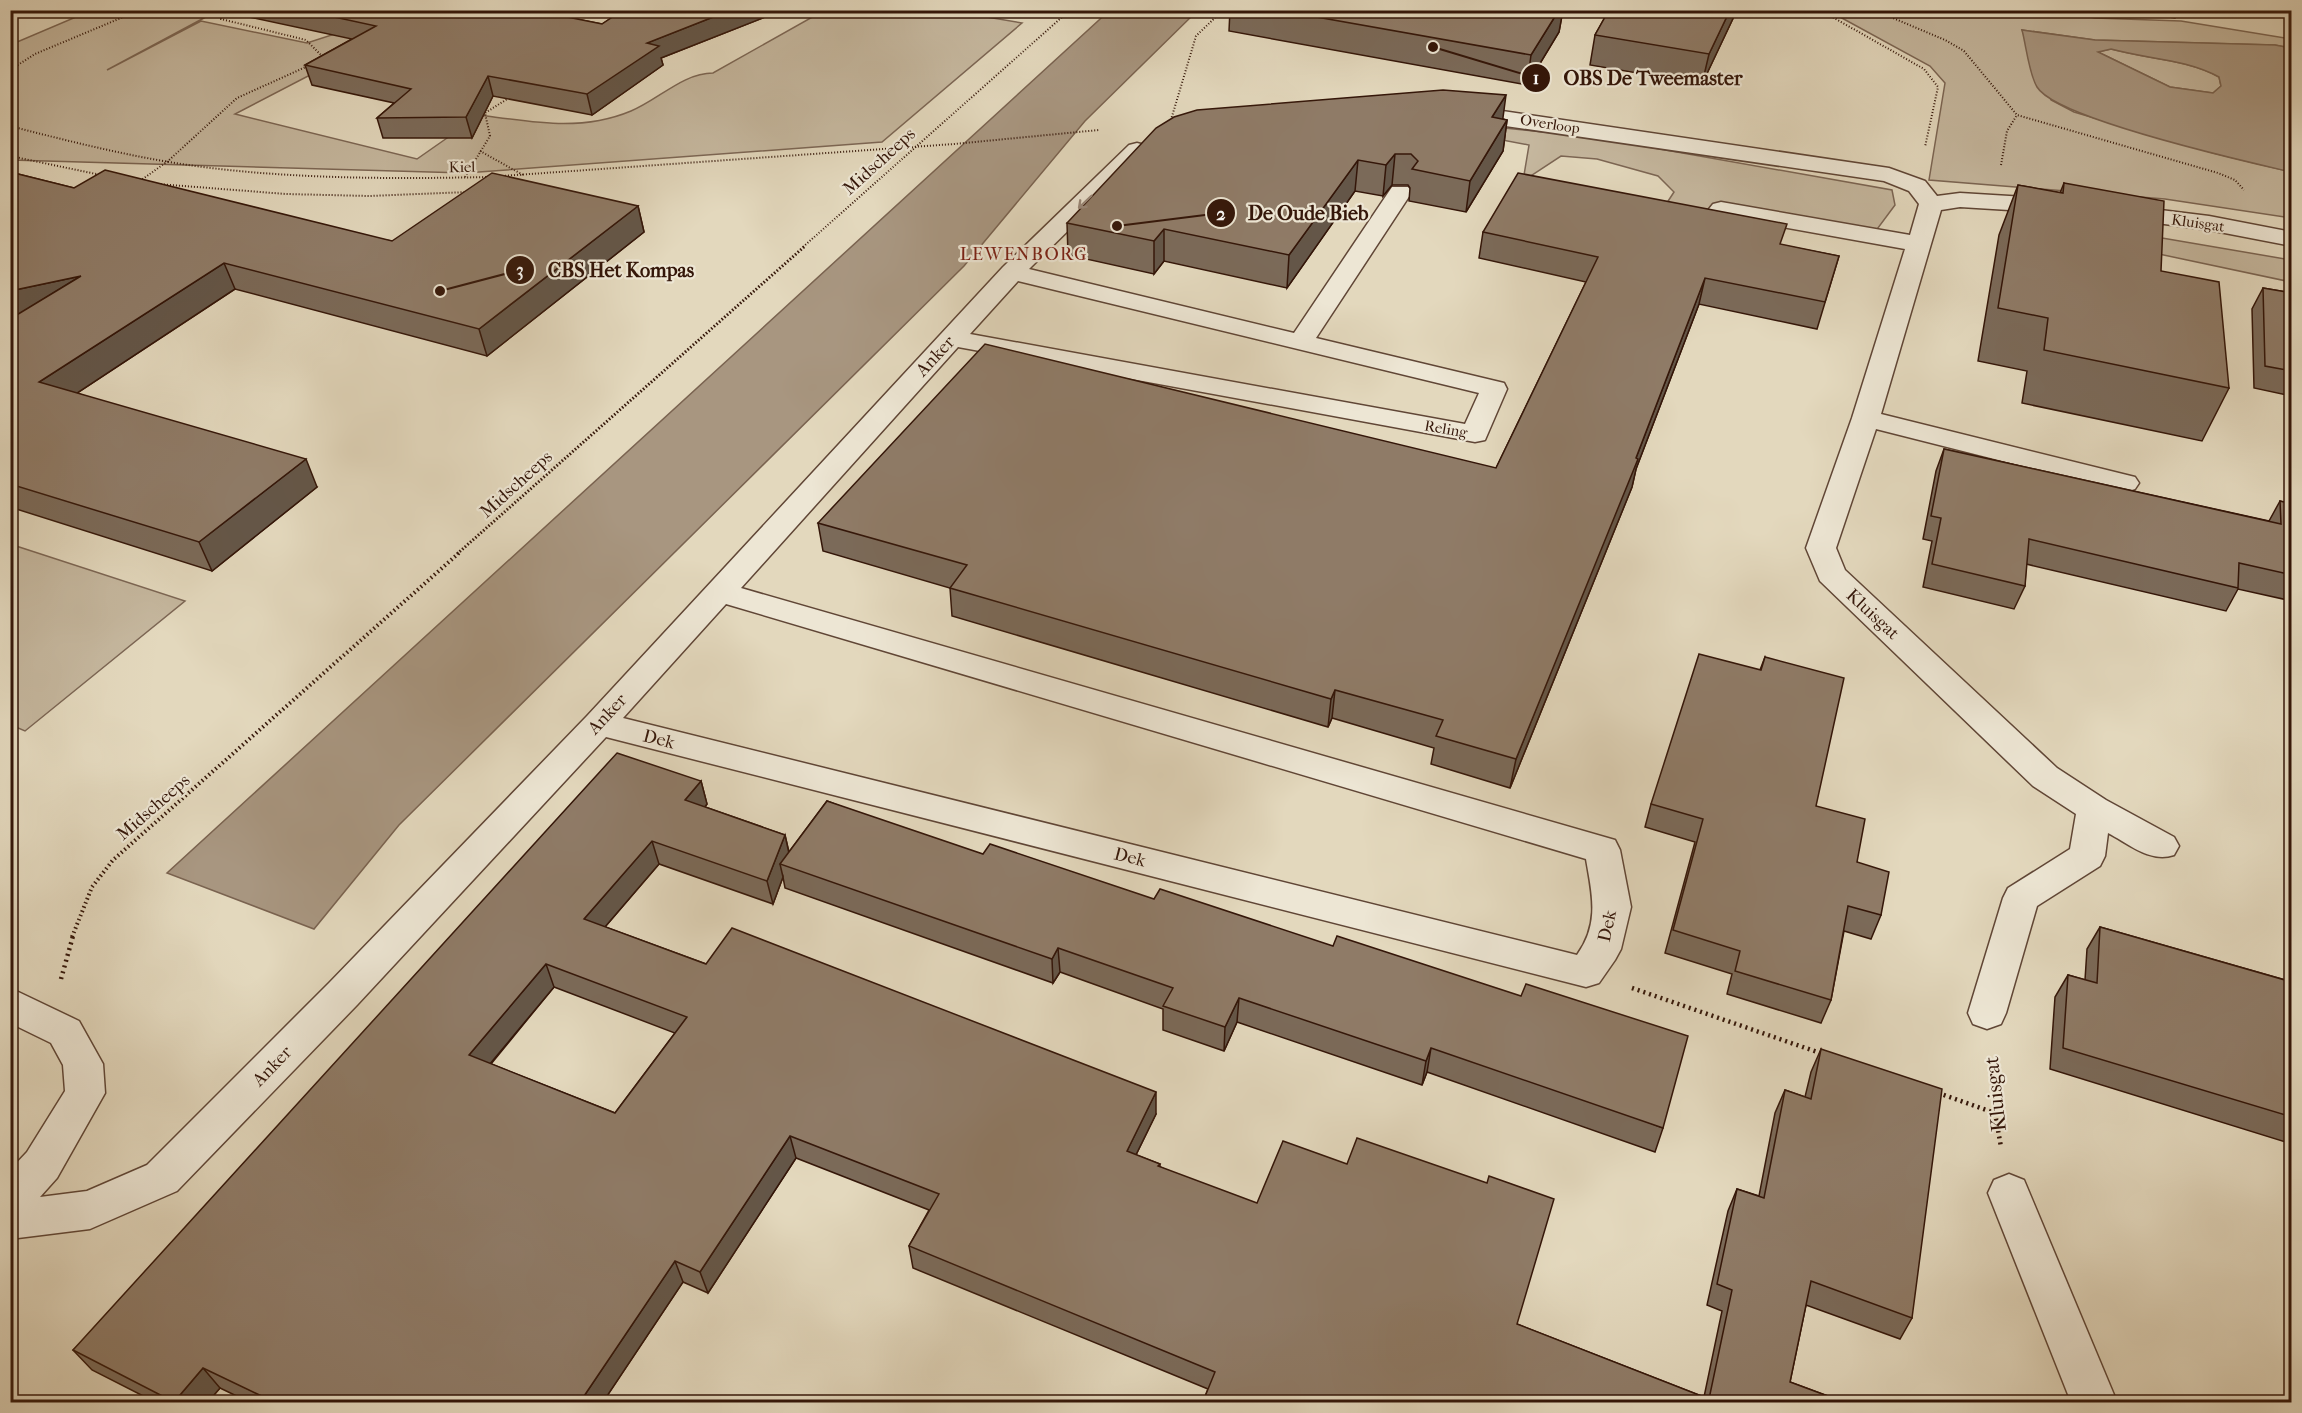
<svg xmlns="http://www.w3.org/2000/svg" width="2302" height="1413" font-family="'IM FELL French Canon',serif">
  <style>
    .green { fill: #c5b79e; stroke: #7c6654; stroke-width: 1.5 }
    .water { fill: #a89680; stroke: #7a6350; stroke-width: 1.5; fill-rule: evenodd }
    .lines { fill: none; stroke-linecap: round; stroke-linejoin: round }
    .minor-casing { stroke: #604636; stroke-width: 3 }
    .path-far3 { stroke: #341609; stroke-width: 2; stroke-dasharray: 1 2; stroke-linecap: butt }
    .path-far2 { stroke: #341609; stroke-width: 3; stroke-dasharray: 1.5 2; stroke-linecap: butt }
    .path-far1 { stroke: #341609; stroke-width: 4; stroke-dasharray: 1.5 3; stroke-linecap: butt }
    .path { stroke: #341609; stroke-width: 4.5; stroke-dasharray: 2 4; stroke-linecap: butt }
    .minor { fill: #ede6d4; fill-rule: evenodd }
    .wall { fill: #7b6a59; stroke: #341609; stroke-width: 1.5; fill-rule: evenodd }
    .shaded-wall { fill: #645648; stroke: #341609; stroke-width: 1.5 }
    .building { fill: #8f7b67; stroke: #341609; stroke-width: 1.5; fill-rule: evenodd }
    .oneway { stroke: #9a8879 }
    .labels { text-anchor: middle; stroke-width: 4.5; stroke-linejoin: round; paint-order: stroke }
    .far-street-label { font-size: 15px; fill: #341609; stroke: #ede6d4 }
    .street-label { font-size: 18px; fill: #341609; stroke: #ede6d4 }
    .far-quarter-label { font-size: 18px; letter-spacing: 1.5px; fill: #7a1f14; stroke: #ede6d4 }
    .near-street-label { font-size: 21px; fill: #341609; stroke: #ede6d4 }
    .leader { fill: none; stroke: #341609; stroke-width: 2 }
    .callout-dot { fill: #341609; stroke: #ede6d4; stroke-width: 2 }
    .mark-label { font-size: 18px; text-anchor: middle; font-weight: bold; fill: #fff }
    .callout-label { font-size: 20px; text-anchor: middle; font-weight: bold; fill: #341609; stroke: #ede6d4; stroke-width: 4.5; stroke-linejoin: round; paint-order: stroke }
  </style>
  <rect width="100%" height="100%" fill="#e3d8bd"/>
  <filter id="stains"><feTurbulence type="fractalNoise" baseFrequency=".00333" numOctaves="4"/><feColorMatrix values="0 0 0 0 .2 0 0 0 0 .09 0 0 0 0 .02 0 0 0 .5 -.17"/></filter>
  <radialGradient id="worn" r=".72"><stop offset=".6" stop-color="#630" stop-opacity="0"/><stop offset="1" stop-color="#630" stop-opacity=".3"/></radialGradient>
  <g class="green">
    <path d="M90,11H217L107,70L201,21L307,43L381,19L414,21L235,114L417,159L480,115C532,122 581,132 631,111C658,100 683,73 713,73L823,11H951L1022,23L882,142L465,173L11,160L10,45Z"/>
    <path d="M1829,11H2057L2095,18L2181,21L2291,39V48L2275,45L2095,40L2022,30L2051,100L2074,112L2213,153L2291,172V218L2165,199L1929,180L1945,83L1930,66Z"/>
    <path d="M2111,49C2147,59 2186,59 2219,77L2221,86L2213,93L2170,87L2098,52Z"/>
    <path d="M1466,124L1592,137L1892,190L1895,205L1875,232L1720,204L1683,221L1661,212L1674,192L1658,176L1597,159L1561,156L1523,181L1529,145L1460,132Z"/>
    <path d="M2080,224L2291,260V282L2074,236Z"/>
    <path d="M10,544L185,601L25,731L11,725Z"/>
  </g>
  <g class="water">
    <path d="M1110,10L1197,11L1085,121L964,266L399,825L314,929L167,873Z"/>
    <path d="M2022,30L2095,40L2275,45L2291,48V172C2248,162 2056,119 2037,87C2029,74 2026,45 2022,30ZM2111,49C2147,59 2186,59 2219,77L2221,86L2213,93L2170,87L2098,52Z"/>
  </g>
  <g class="lines">
    <g class="minor-casing">
      <g id="minor">
        <path d="M1459,107L1489,109L1889,168L1925,181L1937,196L1960,193L2057,199L2065,201L2069,206L2065,211L2057,213L1960,207L1941,210L1881,414L2135,477L2139,483L2135,489L2125,492L1876,429L1836,548L1845,570L2057,768L2106,800L2174,837L2179,846L2174,855C2150,863 2129,844 2108,833L2105,856L2100,866L2037,906L2006,1013L2001,1024L1987,1029L1973,1024L1968,1013L2003,898L2008,888L2070,849L2076,814L2033,786L1820,581L1806,548L1852,418L1905,249L1721,216L1713,214L1709,209L1713,204L1721,202L1910,235L1919,204L1909,191L1884,181L1451,118L1448,113L1451,108Z"/>
        <path d="M1137,143L1145,145L1148,150L1145,155L1029,269L1294,333L1392,187H1408L1412,192L1316,338L1504,383L1507,389L1485,440L1475,442L958,347L741,588L1615,840L1620,850L1631,907L1621,949L1615,960L1599,983L1586,987L606,737L357,1005L177,1191L90,1229L10,1239V1170L27,1152L65,1091L63,1065L51,1043L10,1023V988L79,1021L103,1064L105,1093L57,1178L40,1197L87,1191L147,1165L329,983L587,716L1003,267L1129,145ZM1018,281L1479,393L1465,424L970,334ZM726,604L1586,859C1592,894 1600,923 1577,955L623,718Z"/>
        <path d="M2120,205L2209,216L2292,232V246L2209,230L2112,217L2108,212L2112,207Z"/>
        <path d="M2009,1174L2024,1180L2117,1402H2071L1988,1193L1994,1180Z"/>
      </g>
    </g>
    <g class="path-far3">
      <path d="M225,10L221,19L306,40L324,58"/>
      <path d="M1820,10L1924,69L1938,87L1925,147"/>
      <path d="M1874,10L1945,40L1964,51L2017,115L2218,173L2235,180L2244,190"/>
      <path d="M10,70L35,54L140,10"/>
      <path d="M1170,123L1196,36L1223,10"/>
      <path d="M10,126C76,143 143,160 211,168C303,179 396,179 489,177"/>
      <path d="M480,151L523,175"/>
      <path d="M10,156L101,175"/>
      <path d="M2001,165L2007,131L2017,115"/>
      <path d="M502,176L954,144L1099,130"/>
      <path d="M465,177L490,136L485,113L512,96"/>
      <path d="M140,181L168,161L237,98L308,66"/>
      <path d="M158,184L286,194L369,196L468,192"/>
      <path d="M803,247L1070,10"/>
    </g>
    <path class="path-far2" d="M457,554L805,246"/>
    <path class="path-far1" d="M72,937L92,887L113,860L459,553"/>
    <g class="path">
      <path d="M61,979L73,936"/>
      <path d="M1632,988L1823,1054"/>
      <path d="M1991,1059L1995,1113L2001,1147"/>
      <path d="M1938,1093L1995,1113"/>
    </g>
    <use href="#minor" class="minor"/>
  </g>
  <g class="wall">
    <path d="M225,10H532L602,24L623,10H783L661,58L663,65L592,115L493,96L472,138H383L377,118L394,103L312,85L305,65L352,39L226,12Z"/>
    <path d="M1230,10H1563L1559,32L1527,85L1229,31Z"/>
    <path d="M1609,10H1737L1702,84L1590,65L1595,35Z"/>
    <path d="M2123,10H2178L2175,18Z"/>
    <path d="M2240,10H2292V18Z"/>
    <path d="M1503,119L1507,120L1503,151L1466,212L1409,201L1410,188L1408,185H1392L1383,196L1355,191L1287,288L1164,261L1154,274L1068,255L1067,223Z"/>
    <path d="M10,172L74,188L392,241L638,206L644,232L487,356L235,289L77,393L317,487L212,571L10,507Z"/>
    <path d="M2064,183L2161,271L2229,388L2202,441L2022,403L2027,371L1978,361L1999,235L2018,185L2060,193Z"/>
    <path d="M1483,232L1781,245L1839,256L1817,329L1699,304L1636,469L1632,487L1510,788L1431,764L1434,748L1332,718L1328,727L952,616L950,588L823,551L818,523L1496,468L1586,282L1479,258Z"/>
    <path d="M2263,288L2292,293V396L2254,388L2252,309Z"/>
    <path d="M1944,449L2269,521L2280,501L2292,504V601L2238,589L2226,611L2026,564L2025,586L2014,609L1923,587L1932,541L1923,539L1936,471Z"/>
    <path d="M1765,657L1816,806L1857,862L1881,915L1871,939L1844,931L1831,1000L1821,1023L1727,994L1732,974L1665,953L1695,842L1645,827L1651,804L1760,670Z"/>
    <path d="M701,781L707,804L705,807L785,835L789,852L827,801L1663,1128L1655,1152L1427,1072L1422,1085L1237,1022L1224,1051L1163,1030V1009L1060,972L1053,983L785,888L783,877L773,904L659,864L605,927L706,964L1156,1114L1136,1155L1160,1164V1167L1517,1324L1704,1397L1722,1311L1707,1305L1728,1211L1737,1189L1759,1196L1775,1113L1785,1090L1805,1097L1811,1072L1821,1049L1912,1318L1900,1339L1806,1305L1790,1382L1844,1402H1204V1399L1208,1389L913,1268L909,1246L929,1210L796,1158L708,1293L683,1282L603,1402H249L220,1388L208,1402H155L92,1370L73,1350ZM554,987L675,1033L615,1113L491,1064Z"/>
    <path d="M2100,927L2292,982V1144L2050,1069L2055,997L2068,975L2085,980L2087,949Z"/>
  </g>
  <g class="shaded-wall">
    <path d="M731,10H783L661,58L663,65L592,115L587,94L647,43Z"/>
    <path d="M1559,10H1563L1559,32L1527,85L1531,55Z"/>
    <path d="M1730,10H1737L1702,84L1709,54Z"/>
    <path d="M488,76L493,96L472,138L466,117Z"/>
    <path d="M1506,95L1502,125L1492,117Z"/>
    <path d="M1507,120L1503,151L1466,212L1470,181Z"/>
    <path d="M1395,154L1392,185L1383,196L1386,165Z"/>
    <path d="M1358,160L1355,191L1287,288L1289,255Z"/>
    <path d="M638,206L644,232L487,356L479,329Z"/>
    <path d="M1164,229V261L1154,274V241Z"/>
    <path d="M224,263L235,289L53,409L39,382Z"/>
    <path d="M81,276L10,320V291Z"/>
    <path d="M1705,278L1699,304L1636,469L1632,487L1510,788L1516,759L1636,458Z"/>
    <path d="M306,459L317,487L212,571L199,542Z"/>
    <path d="M1335,690L1332,718L1328,727L1331,699Z"/>
    <path d="M701,781L707,804L691,823L685,800Z"/>
    <path d="M785,835L790,858L780,864L783,877L773,904L767,881Z"/>
    <path d="M652,841L659,864L592,942L584,919Z"/>
    <path d="M1058,948L1060,972L1053,983L1052,959Z"/>
    <path d="M546,964L554,987L479,1077L469,1055Z"/>
    <path d="M1239,998L1237,1022L1224,1051L1225,1027Z"/>
    <path d="M1431,1048L1427,1072L1422,1085L1426,1061Z"/>
    <path d="M1156,1092V1114L1127,1173V1151Z"/>
    <path d="M790,1136L796,1158L708,1293L700,1272Z"/>
    <path d="M675,1261L683,1282L603,1402H580Z"/>
    <path d="M203,1368L220,1388L208,1402H174Z"/>
  </g>
  <g class="building">
    <path d="M302,10H532L602,24L623,10H731L647,43L659,46L587,94L488,76L466,117L377,118L411,89L305,65L376,26Z"/>
    <path d="M1277,10H1559L1531,55Z"/>
    <path d="M1609,10H1730L1709,54L1595,35Z"/>
    <path d="M1443,90L1506,95L1492,117L1507,120L1470,181L1412,169L1418,161L1411,154H1395L1386,165L1358,160L1289,255L1164,229L1154,241L1067,223L1156,128L1174,117L1197,110Z"/>
    <path d="M105,170L392,241L492,173L638,206L479,329L224,263L39,382L306,459L199,542L10,484V319L81,276L10,291V172L74,188Z"/>
    <path d="M1518,173L1787,224L1780,244L1839,256L1825,302L1705,278L1636,458L1638,459L1516,759L1436,736L1443,720L1335,690L1331,699L950,588L967,565L818,523L985,344L1496,468L1598,257L1483,232Z"/>
    <path d="M2064,183L2164,201L2161,271L2219,282L2229,388L2044,350L2048,318L1998,308L2018,185L2063,193Z"/>
    <path d="M2263,288L2292,293V371L2265,366Z"/>
    <path d="M1944,449L2281,524L2280,501L2292,504V575L2239,563L2238,588L2029,539L2025,586L1932,564L1941,518L1931,516Z"/>
    <path d="M1699,654L1761,670L1765,657L1844,678L1816,806L1865,819L1857,862L1889,872L1881,915L1848,906L1831,1000L1735,971L1740,951L1673,930L1703,819L1651,804Z"/>
    <path d="M617,753L701,781L685,800L785,835L767,881L652,841L584,919L706,964L732,928L1156,1092L1127,1151L1160,1164L1158,1166L1257,1203L1283,1141L1347,1164L1357,1138L1487,1183L1489,1176L1554,1199L1517,1324L1709,1399L1732,1290L1717,1284L1737,1189L1764,1198L1785,1090L1811,1099L1821,1049L1942,1089L1912,1318L1811,1281L1790,1382L1844,1402H1212L1204,1399L1215,1372L909,1246L939,1194L790,1136L700,1272L675,1261L580,1402H274L203,1368L174,1402L73,1350ZM546,964L687,1017L615,1113L469,1055Z"/>
    <path d="M827,801L983,854L990,844L1154,899L1160,889L1333,946L1337,936L1521,996L1526,984L1688,1036L1663,1128L1431,1048L1426,1061L1239,998L1225,1027L1163,1006L1173,988L1058,948L1052,959L780,864Z"/>
    <path d="M2100,927L2292,982V1117L2063,1048L2068,975L2097,983Z"/>
  </g>
  <defs><path id="oneway-shaft" d="M-6 0H5M1.5-3L5.5 0L1.5 3" fill="none" stroke-width="1.6" stroke-linecap="round" stroke-linejoin="round" transform="scale(1.5)"/></defs>
  <use class="oneway" href="#oneway-shaft" transform="translate(1085 202) rotate(136)"/>
  <g class="labels">
    <g class="far-street-label">
      <text transform="translate(1550 124) rotate(9)" y="5">Overloop</text>
      <text transform="translate(462 167) rotate(-1)" y="5">Kiel</text>
      <text transform="translate(2198 223) rotate(8)" y="5">Kluisgat</text>
      <text transform="translate(1446 429) rotate(10)" y="5">Reling</text>
    </g>
    <g class="street-label">
      <text transform="translate(879 161) rotate(-42)" y="6">Midscheeps</text>
      <text transform="translate(935 356) rotate(-47)" y="6">Anker</text>
      <text transform="translate(516 484) rotate(-42)" y="6">Midscheeps</text>
      <text transform="translate(1873 614) rotate(43)" y="6">Kluisgat</text>
      <text transform="translate(607 714) rotate(-47)" y="6">Anker</text>
      <text transform="translate(659 739) rotate(14)" y="6">Dek</text>
      <text transform="translate(153 807) rotate(-41)" y="6">Midscheeps</text>
      <text transform="translate(1130 857) rotate(14)" y="6">Dek</text>
      <text transform="translate(1607 926) rotate(-78)" y="6">Dek</text>
      <text transform="translate(272 1066) rotate(-46)" y="6">Anker</text>
    </g>
    <g class="far-quarter-label">
      <text x="1024" y="260">LEWENBORG</text>
    </g>
    <g class="near-street-label">
      <text transform="translate(1995 1094) rotate(-96)" y="7">Kluisgat</text>
    </g>
  </g>
  <path class="leader" d="M1433 47L1536 78M1117 226L1221 213M440 291L520 270"/>
  <g class="callout-dot">
    <circle cx="1433" cy="47" r="6"/>
    <circle cx="1117" cy="226" r="6"/>
    <circle cx="440" cy="291" r="6"/>
    <circle cx="1536" cy="78" r="15"/>
    <circle cx="1221" cy="213" r="15"/>
    <circle cx="520" cy="270" r="15"/>
  </g>
  <g class="mark-label">
    <text x="1536" y="84">1</text>
    <text x="1221" y="220">2</text>
    <text x="520" y="276">3</text>
  </g>
  <g class="callout-label">
    <text x="1653" y="85">OBS De Tweemaster</text>
    <text x="1308" y="220">De Oude Bieb</text>
    <text x="621" y="277">CBS Het Kompas</text>
  </g>
  <rect width="2302" height="1413" fill="none" stroke="#e3d8bd" stroke-width="36"/>
  <rect x="12" y="12" width="2278" height="1389" fill="none" stroke="#341609" stroke-width="3"/>
  <rect x="18" y="18" width="2266" height="1377" fill="none" stroke="#341609" stroke-width="1.5"/>
  <rect width="100%" height="100%" filter="url(#stains)"/>
  <rect width="100%" height="100%" fill="url(#worn)"/>
</svg>
